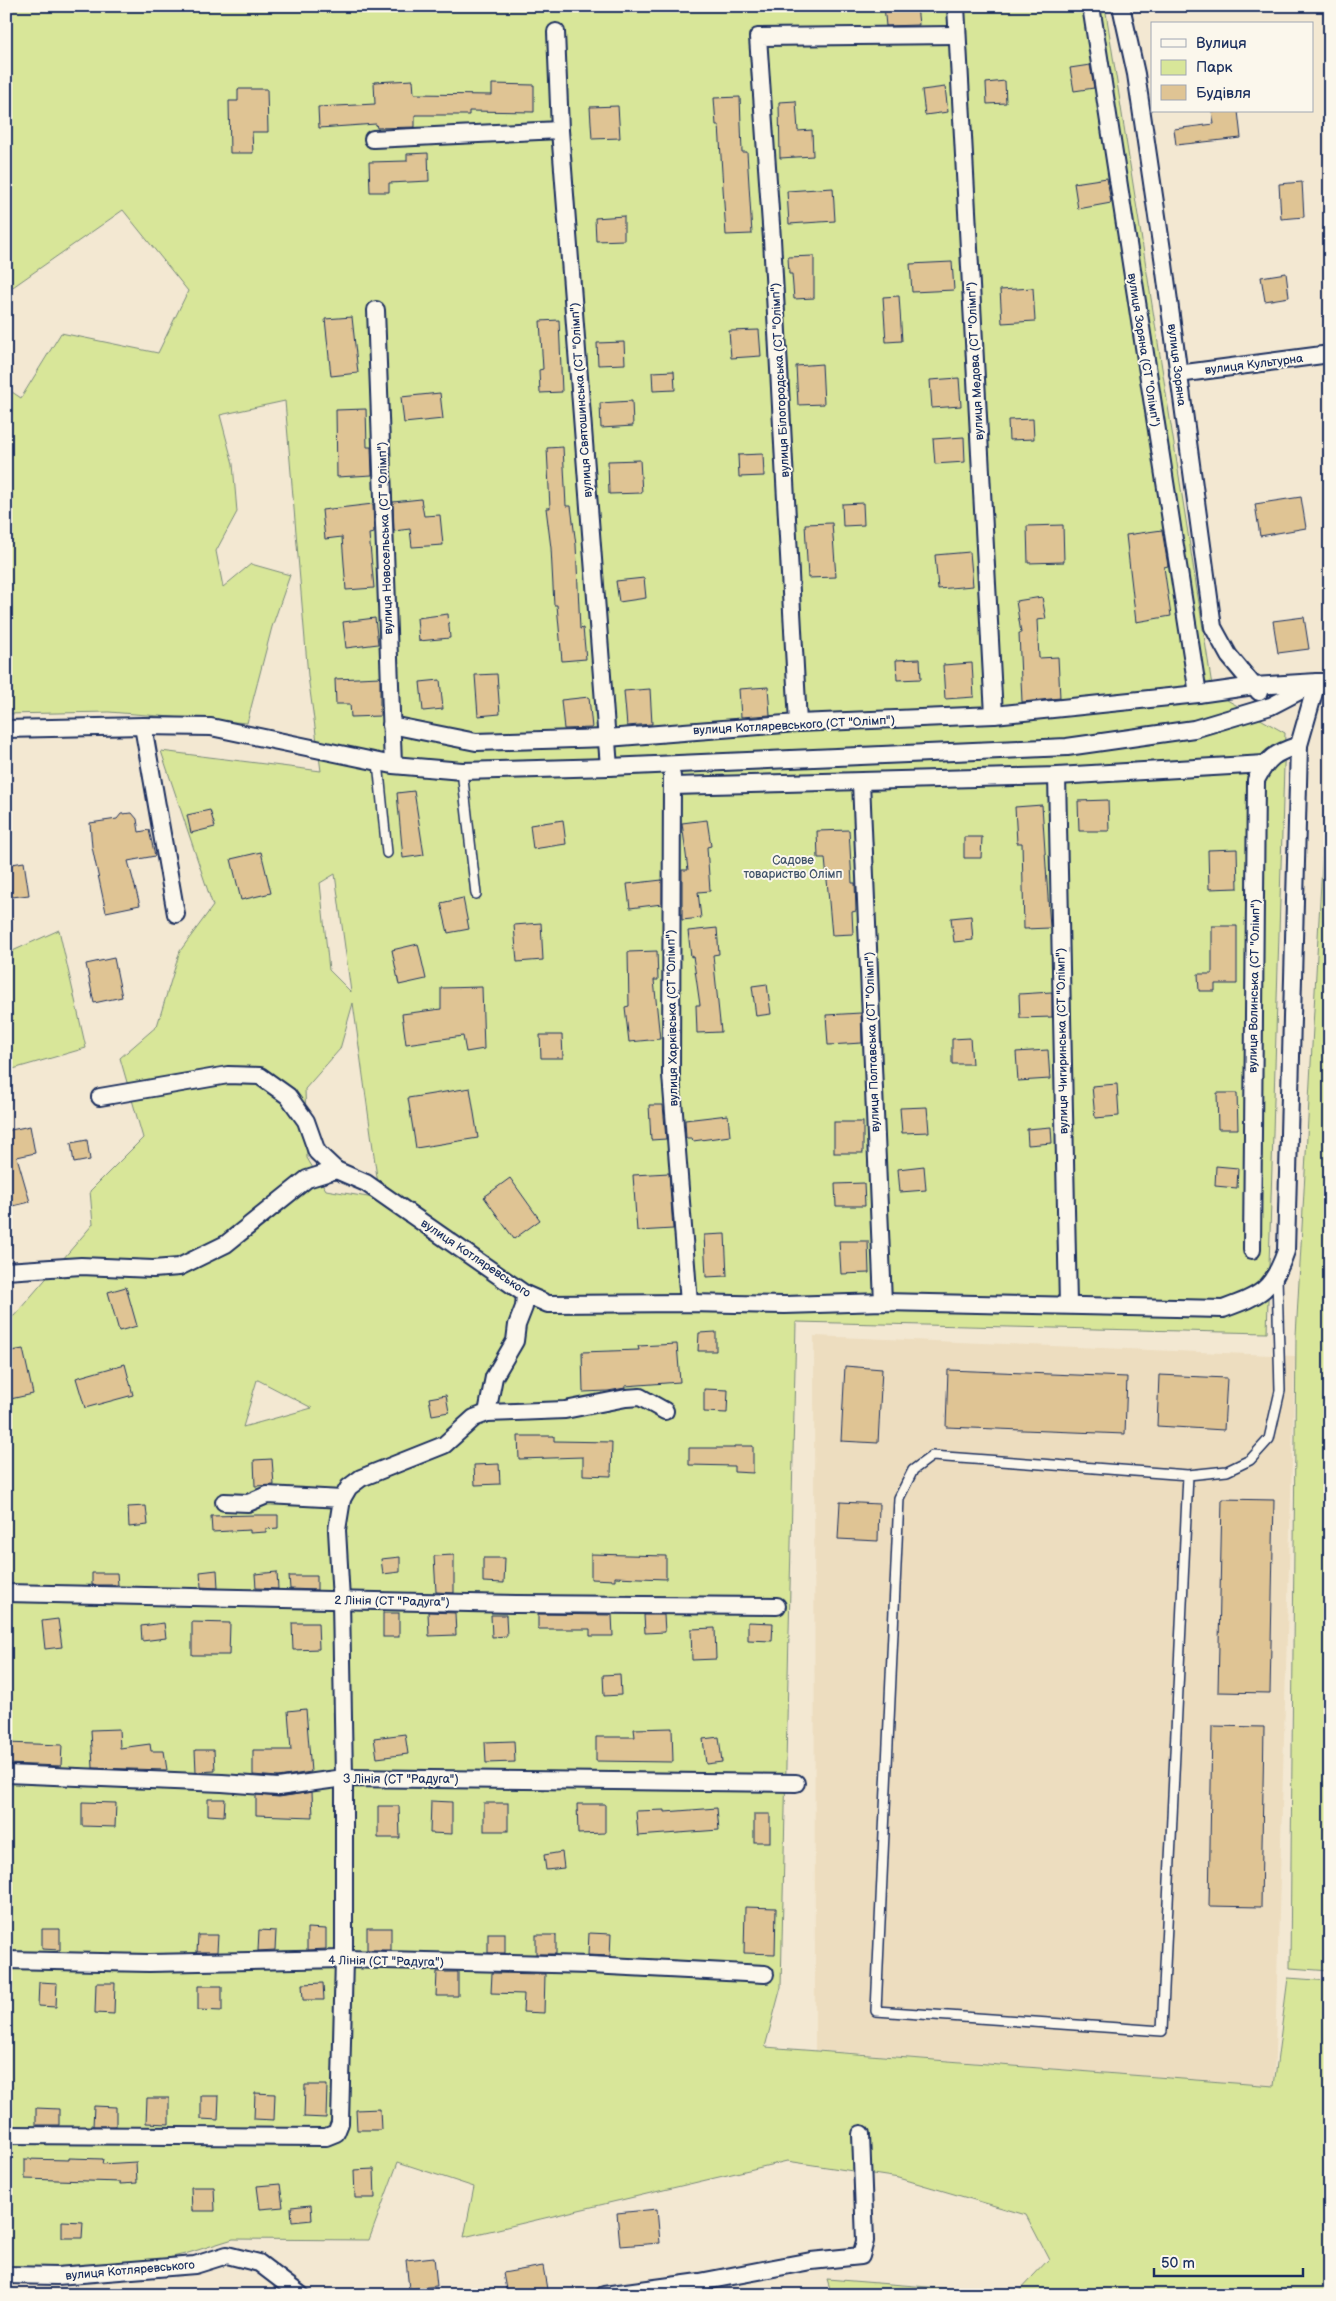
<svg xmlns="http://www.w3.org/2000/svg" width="1336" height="2301" font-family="'Balsamiq Sans',sans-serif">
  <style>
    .built { fill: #edddbf }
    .green { fill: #d8e699; stroke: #7a8a7c; fill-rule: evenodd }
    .building { fill: #dfc494; stroke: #1b2f5e }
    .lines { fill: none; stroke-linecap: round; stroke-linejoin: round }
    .service-casing { stroke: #1b2f5e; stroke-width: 12 }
    .minor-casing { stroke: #1b2f5e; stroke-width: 20 }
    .service { stroke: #fbf7ec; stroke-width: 9 }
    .minor { stroke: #fbf7ec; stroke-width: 16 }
    .labels { text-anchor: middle; stroke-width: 4; stroke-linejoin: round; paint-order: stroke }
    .street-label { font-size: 12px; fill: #1b2f5e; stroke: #fbf7ec }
    .park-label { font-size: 12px; fill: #41546a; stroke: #fbf7ec }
  </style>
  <rect width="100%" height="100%" fill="#f3e8d2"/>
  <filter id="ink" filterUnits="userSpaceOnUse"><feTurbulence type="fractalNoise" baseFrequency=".02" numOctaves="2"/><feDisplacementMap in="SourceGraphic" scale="10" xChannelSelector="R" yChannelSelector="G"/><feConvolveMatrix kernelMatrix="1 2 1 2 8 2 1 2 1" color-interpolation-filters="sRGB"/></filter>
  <g filter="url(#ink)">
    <path class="built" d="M814,1336L1295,1356L1274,2086L815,2050Z"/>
    <g class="green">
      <path d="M6,6H1105L1213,692L1285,733L1267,1333L796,1322L781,1987L765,2047L1274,2086L1288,1978L1330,1981V2295H832L827,2279L1016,2294L1049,2259L1026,2215L899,2178L787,2161L464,2237L474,2187L398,2162L369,2240L233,2239L185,2254L143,2264L55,2270L6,2267V1317L14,1316L93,1224L90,1191L143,1138L120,1058L157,1026L180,951L213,906L161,751L321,771L308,676L285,401L220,415L233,464L237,512L216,551L223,587L251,564L290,575L272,627L247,723L109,712L6,714V388L21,398L61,333L158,353L188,291L123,210L10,289L6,284ZM335,874L351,992L329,970L320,883ZM353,1003L380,1199L326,1190L307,1158L305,1089L340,1049ZM257,1380H258L312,1408L243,1427Z"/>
      <path d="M1330,809V1971L1290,1968L1296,1336L1325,810Z"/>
      <path d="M59,930L86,1048L6,1071V954Z"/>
    </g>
    <g class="building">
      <path d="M884,6H917L919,25L886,26Z"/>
      <path d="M1090,65L1094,88L1074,91L1070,68Z"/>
      <path d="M413,80L414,94L492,95V84L534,85V112L469,111V115H415V127L377,128L376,124L319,128L318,107L375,104L374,82Z"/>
      <path d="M1005,81L1006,103L987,104L986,83Z"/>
      <path d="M945,87L948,112L925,115L922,90Z"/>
      <path d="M238,89H267L268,132H252L253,153H230L229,101H238Z"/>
      <path d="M740,97L742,152H747L752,234L726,235L719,125H716L714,98Z"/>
      <path d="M796,101L798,131L812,130L813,156L780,158L779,102Z"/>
      <path d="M618,106L620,138L592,139L590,107Z"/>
      <path d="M1212,111H1238L1241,138L1176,145L1174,129L1214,124Z"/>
      <path d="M428,153L429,181L389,183V192H370L369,162L407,161V154Z"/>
      <path d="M1107,178L1111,203L1078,209L1074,183Z"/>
      <path d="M1302,182L1304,217L1281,219L1279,184Z"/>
      <path d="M833,188L835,221L789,224L787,191Z"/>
      <path d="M624,216V240L596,241L595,218Z"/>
      <path d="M814,256V298L794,299L792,274H789L788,257Z"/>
      <path d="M952,262L954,290L912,292L910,264Z"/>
      <path d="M1286,273L1289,297L1265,301L1261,277Z"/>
      <path d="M1033,288L1035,321L1002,323L1000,290Z"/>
      <path d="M899,296L902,341L886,342L883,297Z"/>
      <path d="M352,317L358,373L331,376L325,319Z"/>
      <path d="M559,320L562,392L540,393L539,370L543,369L540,321Z"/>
      <path d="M759,330L761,356L731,358L729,331Z"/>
      <path d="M624,342L625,364L598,365L597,343Z"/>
      <path d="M822,364L824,404L798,405L796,366Z"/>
      <path d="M674,371L675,390L653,391L652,372Z"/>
      <path d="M959,378L961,406L932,408L930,380Z"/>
      <path d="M440,393L443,419L404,423L401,397Z"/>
      <path d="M632,401L633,426L601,428L600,403Z"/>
      <path d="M366,409L367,447H371L372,475L337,477L336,410Z"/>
      <path d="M1033,419L1034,439L1009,440L1008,420Z"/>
      <path d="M964,437L965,462L935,464L933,439Z"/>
      <path d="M563,447L566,506H571L576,545L580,629L583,628L586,659L562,661L557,605H554L551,548L546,508H550L547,448Z"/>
      <path d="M763,454L764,476L739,477L738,455Z"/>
      <path d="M640,460L642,493L609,494L608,461Z"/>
      <path d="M1301,497L1306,528L1260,536L1255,504Z"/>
      <path d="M421,499L424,516L440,515L443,545L412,547L410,529L394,531L393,502Z"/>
      <path d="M863,503L864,525L843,526L842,504Z"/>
      <path d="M373,504L374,533L369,534L374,588L346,590L342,537L325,539L322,510Z"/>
      <path d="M832,523L836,577L808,578L805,524Z"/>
      <path d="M1063,525L1064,562L1028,563L1027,526Z"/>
      <path d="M1162,530L1168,566L1164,567L1171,616L1136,622L1126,535Z"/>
      <path d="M970,552L973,586L938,589L935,555Z"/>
      <path d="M644,578L646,598L619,602L616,581Z"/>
      <path d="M1042,597L1046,619L1037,620L1039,658L1058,657L1060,698L1022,702L1019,633H1021L1016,601Z"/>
      <path d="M448,614L450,638L419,641L417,618Z"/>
      <path d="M1304,617L1309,649L1278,653L1273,621Z"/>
      <path d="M375,618L378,644L346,648L343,622Z"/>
      <path d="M920,659L921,679L897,680L896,660Z"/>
      <path d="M972,663L974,697L945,699L943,665Z"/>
      <path d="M497,674L500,714L478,716L475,675Z"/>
      <path d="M380,677V716L351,717L350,704H336L335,679Z"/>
      <path d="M440,680L443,709L423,711L420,682Z"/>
      <path d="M768,687L770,715L741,717L739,689Z"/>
      <path d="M650,689L652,724L627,726L624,691Z"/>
      <path d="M589,697L592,728L564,729L561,700Z"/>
      <path d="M414,791L424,855L403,858L397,793Z"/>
      <path d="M1108,800L1109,831H1079L1078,801Z"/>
      <path d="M1042,805L1050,928L1024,929L1022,843H1017L1015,807Z"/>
      <path d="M210,810L215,827L191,833L187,815Z"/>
      <path d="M132,813L137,819L139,832L149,830L155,856L128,861L140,905L106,912L92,847L90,823L117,819L121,814Z"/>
      <path d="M563,820L566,844L533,849L530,825Z"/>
      <path d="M707,820L711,846L707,847L710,891L698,892L701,918L682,920V870H688L682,823Z"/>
      <path d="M849,830L852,883H855L856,911L852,912L853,934L832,935L825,858H818L817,831Z"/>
      <path d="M964,837H982L981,858H964Z"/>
      <path d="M1237,849L1238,888L1209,889L1208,850Z"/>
      <path d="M261,852L271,893L241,900L231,859Z"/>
      <path d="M24,862L29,895L12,897L6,865Z"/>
      <path d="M662,880V904L630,908L627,884Z"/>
      <path d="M463,898L469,929L448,933L441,903Z"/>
      <path d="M971,916L973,940L954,942L951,918Z"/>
      <path d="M541,923L543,960L517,962L514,925Z"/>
      <path d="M1212,926H1237V984H1215V991H1199L1198,974H1212Z"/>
      <path d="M717,928L719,954L713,955L721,1032L697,1033L696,1005H700L693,956L691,957L688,931Z"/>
      <path d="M418,944L426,979L399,985L392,950Z"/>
      <path d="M657,951L658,980H654L660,1039L629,1042L625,1007L629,1006L628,952Z"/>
      <path d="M114,958L122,997L94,1003L86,964Z"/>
      <path d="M767,984L771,1014L756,1016L752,986Z"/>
      <path d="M482,987L484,1049L466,1052L463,1036L406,1044L402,1014L441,1009V988Z"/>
      <path d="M1052,992V1017L1020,1018L1019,994Z"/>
      <path d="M861,1013L862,1043L828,1045L826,1015Z"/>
      <path d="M540,1035H562L563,1058H541Z"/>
      <path d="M970,1038L972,1064H952V1039Z"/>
      <path d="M1048,1050L1050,1079L1018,1081L1016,1052Z"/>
      <path d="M1117,1084L1119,1116L1095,1118L1092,1086Z"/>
      <path d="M470,1088L478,1138L416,1148L408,1098Z"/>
      <path d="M1217,1093H1237L1238,1129H1218Z"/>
      <path d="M649,1105H663L666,1139L651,1140Z"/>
      <path d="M927,1107L929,1132L902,1133L900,1108Z"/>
      <path d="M728,1115L730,1136L693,1141L692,1138H686L685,1120Z"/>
      <rect x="834" y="1122" width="29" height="31"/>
      <path d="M30,1126L35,1153L17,1157L30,1202L13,1206L6,1180V1131Z"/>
      <path d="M1051,1127L1052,1143L1028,1145L1027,1129Z"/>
      <path d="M87,1140L90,1160L74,1163L71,1143Z"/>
      <path d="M924,1166L926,1190L900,1192L898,1169Z"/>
      <path d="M1216,1166L1238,1168L1237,1188L1215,1186Z"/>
      <path d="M669,1173L673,1229L637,1231L633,1175Z"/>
      <path d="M510,1178L540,1220L514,1239L484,1197Z"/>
      <path d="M864,1183L865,1206H836L835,1184Z"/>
      <path d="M725,1234L727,1276L706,1277L704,1235Z"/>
      <path d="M839,1241H868L869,1273L841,1274Z"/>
      <path d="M126,1287L137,1326L119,1331L108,1292Z"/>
      <path d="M716,1332V1351H698L699,1333Z"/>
      <path d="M677,1344L680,1382L625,1386V1388L608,1391L583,1392L582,1352L639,1350L638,1346Z"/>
      <path d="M23,1349L33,1394L6,1400V1352Z"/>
      <path d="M125,1364L133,1395L85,1408L76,1378Z"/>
      <path d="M845,1366L882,1369L878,1443L841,1441Z"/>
      <path d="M948,1370L1127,1377L1125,1434L946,1427Z"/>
      <path d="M1159,1375L1227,1378L1224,1430L1157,1426Z"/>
      <path d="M704,1389L728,1390L727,1413L704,1412Z"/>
      <path d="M446,1395L449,1412L432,1415L429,1398Z"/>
      <path d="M518,1436H554V1441L612,1442L611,1476L583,1475V1457L519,1459Z"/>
      <path d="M734,1446H753V1473L734,1472V1466L689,1465V1448H734Z"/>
      <path d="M272,1459L274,1485L255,1486L254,1460Z"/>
      <path d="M499,1464L500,1484L475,1485L474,1465Z"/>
      <path d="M1222,1499L1274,1500L1270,1693L1218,1692Z"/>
      <path d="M840,1502L879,1504L878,1541L838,1539Z"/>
      <path d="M146,1506L148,1525L129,1527L128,1507Z"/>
      <path d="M256,1515H278V1528L266,1529V1532L250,1533V1530L212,1532L211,1516Z"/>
      <path d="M591,1554L666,1556V1579L615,1577V1580L591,1579Z"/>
      <path d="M454,1555V1593L436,1592L434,1556Z"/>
      <path d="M400,1557V1572L383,1574L381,1559Z"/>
      <path d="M483,1558H505L504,1583L483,1582Z"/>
      <path d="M217,1570L218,1588L201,1587L200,1572Z"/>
      <path d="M277,1572L278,1589L256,1588L255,1574Z"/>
      <path d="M92,1573H117L118,1585H92Z"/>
      <path d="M289,1576H317V1590L290,1589Z"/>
      <path d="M428,1612L455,1613L456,1635L429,1636Z"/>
      <rect x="383" y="1613" width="16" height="24"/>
      <path d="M538,1614L612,1615L613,1636H590V1629H538Z"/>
      <path d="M491,1615H506L507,1636L492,1637Z"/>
      <path d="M644,1615H664L665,1632L645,1633Z"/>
      <path d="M58,1619L62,1647L45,1649L42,1621Z"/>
      <path d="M192,1622L230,1623L229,1655H192Z"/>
      <path d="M748,1622L773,1623L772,1641L748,1640Z"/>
      <path d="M164,1623L166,1638L142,1641L141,1626Z"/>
      <path d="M292,1623H318L319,1649L293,1650Z"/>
      <path d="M715,1628L716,1659L692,1660L691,1629Z"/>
      <path d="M620,1674L621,1695L604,1696L603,1675Z"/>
      <path d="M306,1709L311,1772L278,1777L253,1775V1750H291L288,1711Z"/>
      <path d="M1212,1726L1264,1727L1261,1907L1209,1906Z"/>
      <path d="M672,1728L673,1762L596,1761V1737H635L634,1729Z"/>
      <path d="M119,1729L120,1748L150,1744L151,1751H164L167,1770L93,1768L91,1730Z"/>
      <path d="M405,1734L408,1754L377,1758L374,1738Z"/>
      <path d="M719,1737L722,1762L706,1764L703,1739Z"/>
      <path d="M514,1741L515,1762L486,1763L485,1742Z"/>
      <path d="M6,1743L62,1745L61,1766L6,1764Z"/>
      <path d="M195,1750H214L215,1771L196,1772Z"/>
      <path d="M312,1792L313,1817L256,1815V1795L279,1797Z"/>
      <path d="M208,1799H225L224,1816L208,1815Z"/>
      <path d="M431,1801L452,1802V1834L430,1833Z"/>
      <path d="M82,1802L116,1803L115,1827L82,1826Z"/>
      <rect x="484" y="1803" width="24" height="28"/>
      <path d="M577,1804H605V1833L578,1834Z"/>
      <path d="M378,1806H399L400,1838H378Z"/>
      <path d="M717,1808L719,1830L638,1836L636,1811L665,1810V1812Z"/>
      <rect x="754" y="1814" width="16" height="28"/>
      <path d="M562,1852L564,1868L546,1870L544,1855Z"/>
      <path d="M745,1907L776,1908L775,1954L744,1953Z"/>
      <path d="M307,1928L326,1929V1949L307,1950Z"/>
      <rect x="367" y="1928" width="24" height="22"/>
      <path d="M42,1929H60V1950L42,1949Z"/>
      <path d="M259,1930L276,1931L275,1950L258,1951Z"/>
      <rect x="488" y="1933" width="17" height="20"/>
      <path d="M589,1933L611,1934L610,1956L588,1955Z"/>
      <path d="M198,1935H218L217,1952H197Z"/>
      <rect x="536" y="1935" width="20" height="19"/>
      <path d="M437,1972H458V1996H436Z"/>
      <path d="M492,1973L545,1974L544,2013L523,2012L524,1994L491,1993Z"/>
      <path d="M39,1982L57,1983L56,2007L38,2006Z"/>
      <path d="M96,1983H115L114,2014L95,2013Z"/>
      <path d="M323,1983L324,2000H303L302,1984Z"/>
      <path d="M198,1986H222V2011L198,2010Z"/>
      <path d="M305,2085H327L326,2118L304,2117Z"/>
      <path d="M255,2093L275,2094L274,2120L254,2119Z"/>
      <path d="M201,2096H219L218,2120L201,2119Z"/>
      <path d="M147,2098H169V2124L146,2123Z"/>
      <path d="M94,2106L116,2107V2126H93Z"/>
      <path d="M36,2108L59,2109V2125H36Z"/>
      <path d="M380,2109L381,2130H357L356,2110Z"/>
      <path d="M69,2158L103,2159L102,2164L136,2162L137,2183L120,2184V2182L25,2179V2159L69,2160Z"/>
      <path d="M374,2169L375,2198H355L354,2170Z"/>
      <path d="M280,2184L283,2207L260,2209L257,2186Z"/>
      <path d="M191,2187H214L215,2211H192Z"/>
      <path d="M311,2205L312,2220L292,2222L291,2207Z"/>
      <path d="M657,2209L660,2243L620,2246L617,2213Z"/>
      <path d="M62,2221L83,2222L82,2238H62Z"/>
      <path d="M434,2257L437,2286L409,2289L406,2260Z"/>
      <path d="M543,2266L548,2295H507L503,2273Z"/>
    </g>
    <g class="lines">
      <g class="service-casing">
        <g id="service">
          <path d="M378,762L387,853"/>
          <path d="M462,771L476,894"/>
          <path d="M1188,1475L1162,2031L876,2011L899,1498L913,1470L932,1456L1188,1475L1227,1471L1250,1460L1269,1439L1280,1391L1277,1276"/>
        </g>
      </g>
      <g class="minor-casing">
        <g id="minor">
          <path d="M956,6L994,715"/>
          <path d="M1091,6L1198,694"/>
          <path d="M1121,6L1136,74L1163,257L1213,627L1229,656L1259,692"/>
          <path d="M556,32L560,130L609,767"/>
          <path d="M373,139L560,130"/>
          <path d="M376,310L393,765"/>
          <path d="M1178,374L1330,354"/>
          <path d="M798,723L772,239L758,37L956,35"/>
          <path d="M143,726L176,914"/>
          <path d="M6,729L143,726L211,727L393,765L462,771L609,767L1067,747L1194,729L1271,706L1317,682H1330"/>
          <path d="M672,776L671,1075L689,1303"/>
          <path d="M1057,776L1068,1305"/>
          <path d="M861,782L883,1302"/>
          <path d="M672,786L1057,776L1265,764"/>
          <path d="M100,1097L228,1075L260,1076L288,1096L306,1121L317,1152L336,1170"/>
          <path d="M1252,1250L1256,780C1268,757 1275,753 1299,745"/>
          <path d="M6,1271L81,1266L153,1269L179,1267L226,1244L307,1179L336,1170L366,1183L525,1294L548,1304L689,1303L785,1305L883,1302L1223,1309C1261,1295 1272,1291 1286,1251L1299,745L1317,682L1254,686L1198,694L994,715L798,723L607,738L476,742L391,725"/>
          <path d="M487,1413L494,1377L515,1341L517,1325L524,1307L525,1294"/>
          <path d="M224,1502L248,1503L267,1495L342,1499L349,1487L361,1478L444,1445L474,1418L487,1413L565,1410L626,1398L640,1397L665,1411"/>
          <path d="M6,1593L516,1604L777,1606"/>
          <path d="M6,1774L222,1783L278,1787L344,1778L796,1783"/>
          <path d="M6,1960L149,1963L344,1959L590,1965L765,1974"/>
          <path d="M6,2135L326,2137L336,2133L340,2123L344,1959V1778L341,1600L337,1530L342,1499"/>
          <path d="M6,2275L57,2276L195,2265L227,2255L259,2263L301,2295"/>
          <path d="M604,2295L700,2282L811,2261L861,2256L865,2241L861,2134"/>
        </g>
      </g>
      <use href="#service" class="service"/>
      <use href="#minor" class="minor"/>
    </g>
  </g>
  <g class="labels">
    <g class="street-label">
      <text transform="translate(1144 350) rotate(81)" y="4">вулиця Зоряна (СТ "Олімп")</text>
      <text transform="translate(975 361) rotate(-93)" y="4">вулиця Медова (СТ "Олімп")</text>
      <text transform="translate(1254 364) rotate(-7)" y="4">вулиця Культурна</text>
      <text transform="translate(1177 365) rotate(83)" y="4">вулиця Зоряна</text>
      <text transform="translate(780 380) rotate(-93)" y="4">вулиця Білогородська (СТ "Олімп")</text>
      <text transform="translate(581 400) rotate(-94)" y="4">вулиця Святошинська (СТ "Олімп")</text>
      <text transform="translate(385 538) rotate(-92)" y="4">вулиця Новосельська (СТ "Олімп")</text>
      <text transform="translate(794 725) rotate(-3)" y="4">вулиця Котляревського (СТ "Олімп")</text>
      <text transform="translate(1254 986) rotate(-89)" y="4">вулиця Волинська (СТ "Олімп")</text>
      <text transform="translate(672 1018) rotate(-91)" y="4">вулиця Харківська (СТ "Олімп")</text>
      <text transform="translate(1062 1041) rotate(-91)" y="4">вулиця Чигиринська (СТ "Олімп")</text>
      <text transform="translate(872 1042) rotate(-92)" y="4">вулиця Полтавська (СТ "Олімп")</text>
      <text transform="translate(476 1258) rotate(34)" y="4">вулиця Котляревського</text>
      <text transform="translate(392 1601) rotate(1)" y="4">2 Лінія (СТ "Радуга")</text>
      <text x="401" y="1783">З Лінія (СТ "Радуга")</text>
      <text transform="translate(386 1961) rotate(1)" y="4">4 Лінія (СТ "Радуга")</text>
      <text transform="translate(130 2270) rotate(-5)" y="4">вулиця Котляревського</text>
    </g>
    <g class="park-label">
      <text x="793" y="864">Садове<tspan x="793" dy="14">товариство Олімп</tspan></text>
    </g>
  </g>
  <rect width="1336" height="2301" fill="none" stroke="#fbf7ec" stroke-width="25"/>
  <rect x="12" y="12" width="1311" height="2276" fill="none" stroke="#1b2f5e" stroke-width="2" filter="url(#ink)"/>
  <rect x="1151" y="22" width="162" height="90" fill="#fbf7ec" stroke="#a1a7b3"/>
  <rect x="1161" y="39" width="25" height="8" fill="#fbf7ec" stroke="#a1a7b3"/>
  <text x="1196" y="48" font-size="15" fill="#1b2f5e">Вулиця</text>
  <rect x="1161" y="60" width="25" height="15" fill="#d8e699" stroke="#a1a7b3"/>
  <text x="1196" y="72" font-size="15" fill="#1b2f5e">Парк</text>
  <rect x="1161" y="85" width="25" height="15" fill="#dfc494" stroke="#a1a7b3"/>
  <text x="1196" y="98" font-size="15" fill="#1b2f5e">Будівля</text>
  <path d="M1154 2268v8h149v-8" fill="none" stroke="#1b2f5e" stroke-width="2.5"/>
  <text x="1161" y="2268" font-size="15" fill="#1b2f5e" stroke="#fbf7ec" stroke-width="4" paint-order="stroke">50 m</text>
</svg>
